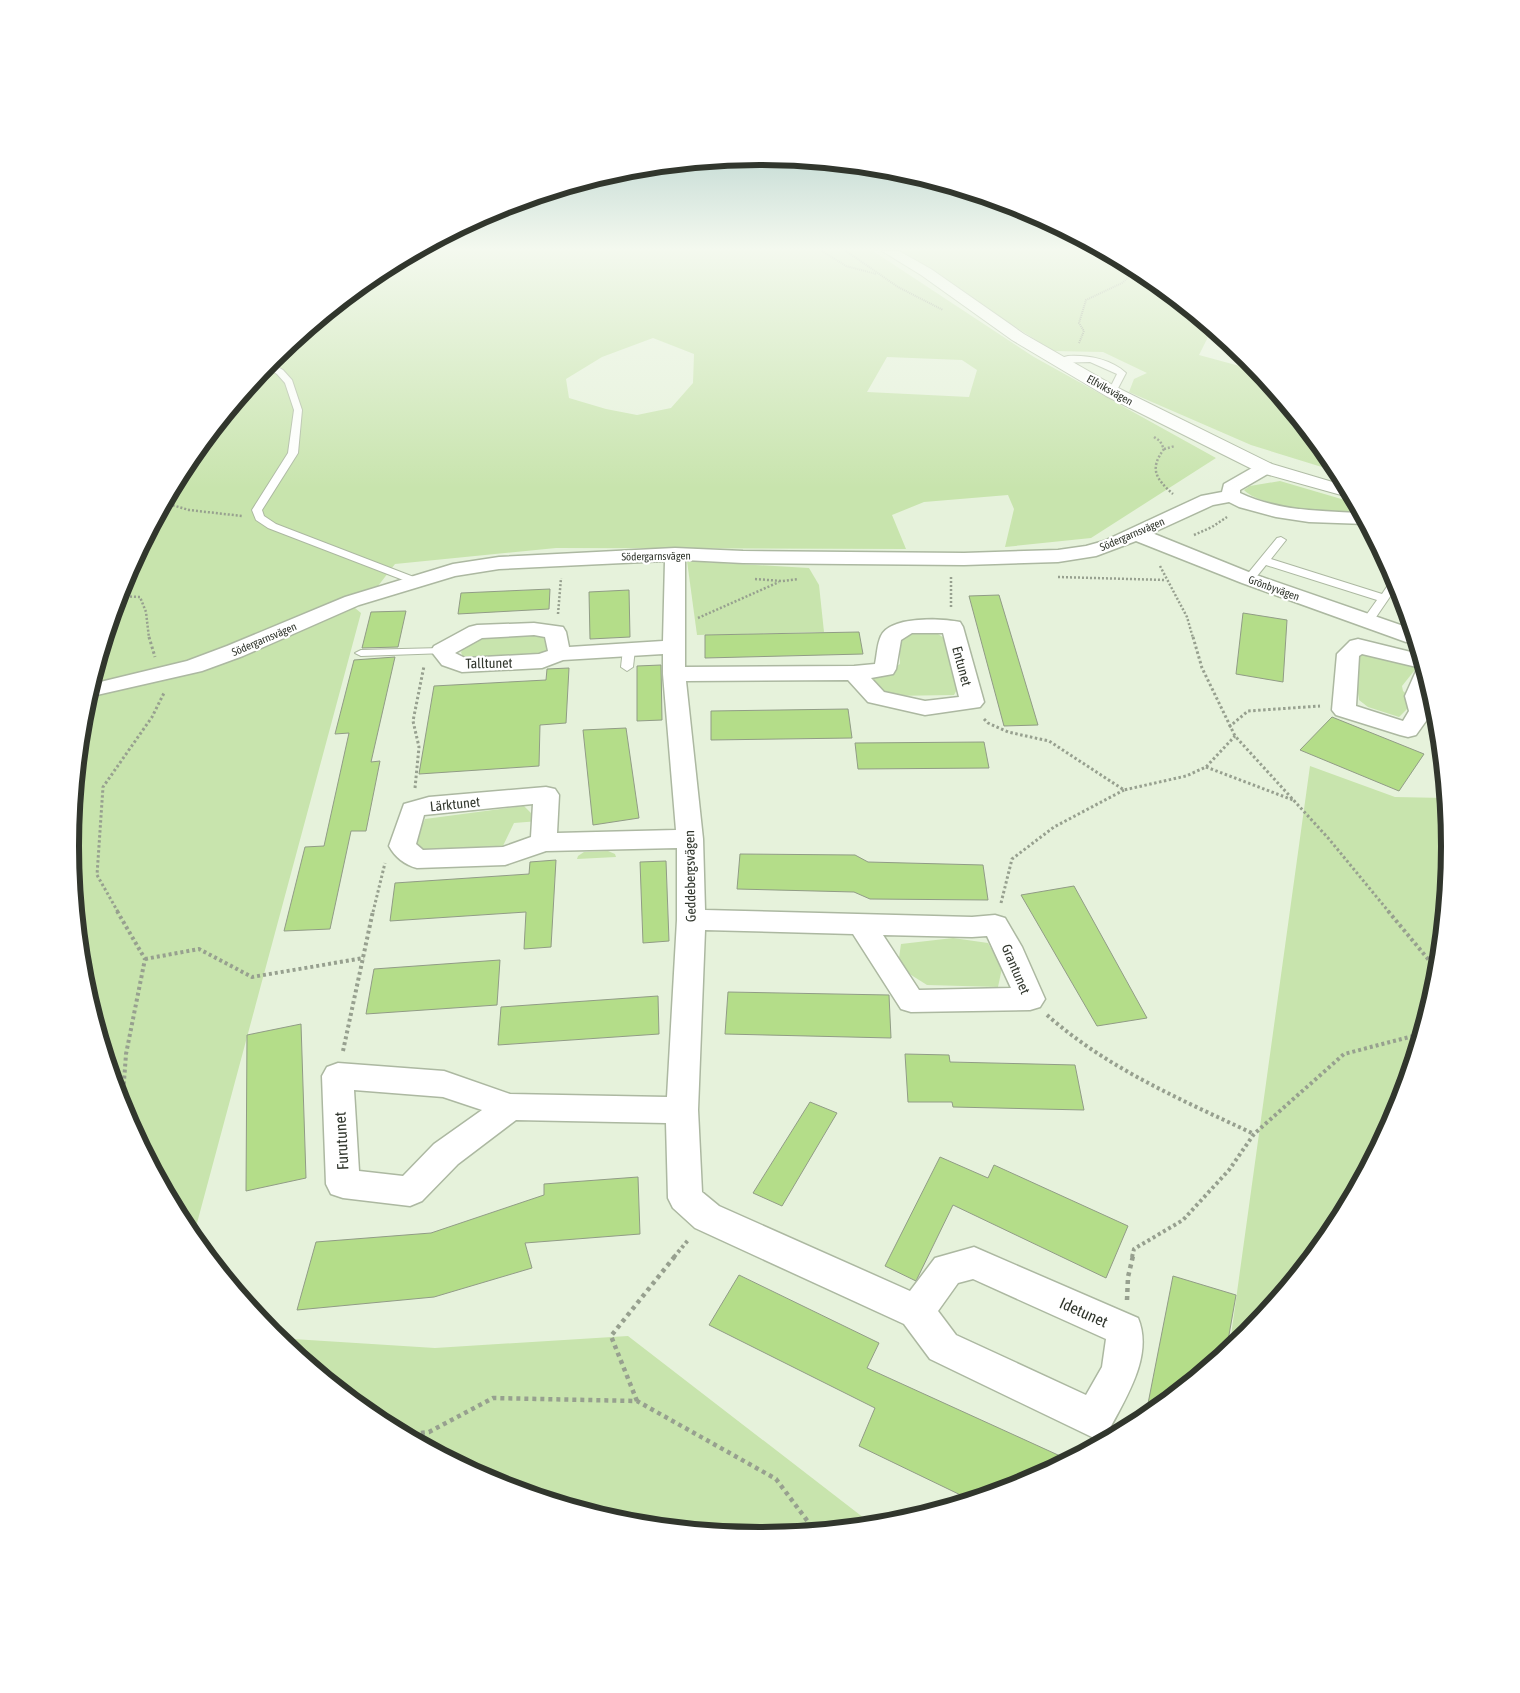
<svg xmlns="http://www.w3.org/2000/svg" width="1520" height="1693" font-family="'Asap Condensed',sans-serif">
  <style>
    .green { fill: #c8e4ad; fill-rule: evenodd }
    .building { fill: #b4dd89; stroke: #919c86 }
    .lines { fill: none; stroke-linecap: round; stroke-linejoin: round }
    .service-casing { stroke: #acb8a1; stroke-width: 2 }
    .minor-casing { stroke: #acb8a1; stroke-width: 3 }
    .tertiary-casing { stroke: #acb8a1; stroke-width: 2 }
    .path-far4 { stroke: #97a08f; stroke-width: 2; stroke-dasharray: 1 1; stroke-linecap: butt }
    .path-far3 { stroke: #97a08f; stroke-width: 2.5; stroke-dasharray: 2 2; stroke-linecap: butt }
    .path-far2 { stroke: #97a08f; stroke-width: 3; stroke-dasharray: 2.5 2.5; stroke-linecap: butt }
    .path-far1 { stroke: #97a08f; stroke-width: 4; stroke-dasharray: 3 3; stroke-linecap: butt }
    .path { stroke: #97a08f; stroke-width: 4.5; stroke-dasharray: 4 4; stroke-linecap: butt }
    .service { fill: #fff; fill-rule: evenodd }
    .minor { fill: #fff; fill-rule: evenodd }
    .tertiary { fill: #fff; fill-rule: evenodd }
    .labels { text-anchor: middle; stroke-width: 4.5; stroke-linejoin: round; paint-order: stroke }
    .far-street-label { font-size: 11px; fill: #31362d; stroke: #fff }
    .street-label { font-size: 14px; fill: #31362d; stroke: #fff }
    .near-street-label { font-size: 16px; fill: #31362d; stroke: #fff }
    .rim { fill: none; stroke: #31362d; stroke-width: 6 }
  </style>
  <rect width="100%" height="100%" fill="#e6f2db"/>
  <g class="green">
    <path d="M418,251H873L1034,357L1216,458L1091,538L1005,547L1014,509L1008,495L924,502L892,515L906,549L556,548L395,564L378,586L343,598L361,613L193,1238L186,1230L122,1110L83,981L70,846L83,712L123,582L186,463L272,358L377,273ZM653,338L694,354L693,383L671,408L637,415L606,409L569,398L566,379L602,357ZM887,357L962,360L977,370L969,397L867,392Z"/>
    <path d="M898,251H1102L1144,273L1212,329L1199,355L1258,371L1334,463L1338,472L1251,445L1129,392L1134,379L1147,373L1103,352L1053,351Z"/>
    <path d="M1280,481L1355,503L1361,513C1336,513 1260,508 1244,490L1250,486Z"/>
    <path d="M687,561L809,568L819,585L824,632L697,635Z"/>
    <path d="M921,632L938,634L944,638L959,686L954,695L889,696L869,681L887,673L900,664V655L897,643L903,636Z"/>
    <path d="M538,633L546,636L551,645L544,653L533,657L463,658L461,652L470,640L484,635Z"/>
    <path d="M1363,651L1418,666L1402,686L1403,691L1412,699L1410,706L1399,717L1368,707L1359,700L1357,686L1356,656Z"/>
    <path d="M1310,766L1395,797L1445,798L1450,847L1437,981L1397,1111L1334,1230L1248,1335L1229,1350Z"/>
    <path d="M524,806L539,821L514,823L502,848L414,852V843L425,819Z"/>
    <path d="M608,851L615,854L616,857L577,859L578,856L584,852Z"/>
    <path d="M953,938L988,943L1002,968L998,987L927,985L908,973L899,958L901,944Z"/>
    <path d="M628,1336L873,1525L760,1536L625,1523L496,1484L376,1420L277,1338L435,1348Z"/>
  </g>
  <g class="building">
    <path d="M550,589L549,609L458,614L461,593Z"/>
    <path d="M629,590L630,637L590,639L589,592Z"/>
    <path d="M999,595L1038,725L1004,726L969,596Z"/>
    <path d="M406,611L398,647L362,648L371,612Z"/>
    <path d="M1243,613L1287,620L1283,682L1236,674Z"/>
    <path d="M859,632L863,654L705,658V635Z"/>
    <path d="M395,657L371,762L380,761L366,831H351L330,929L284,931L305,847L324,846L349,733L335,734L354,660Z"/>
    <path d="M661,665L662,720L637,721V666Z"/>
    <path d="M569,668L566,723L540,725L539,766L419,774L434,686L546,680L547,669Z"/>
    <path d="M848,709L852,738L711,740V711Z"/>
    <path d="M1332,717L1424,754L1399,791L1300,750Z"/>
    <path d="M626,728L639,818L593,825L583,730Z"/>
    <path d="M984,742L989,768L858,769L855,743Z"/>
    <path d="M740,854L855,855L868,862L983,865L988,900L870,899L854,892L737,889Z"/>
    <path d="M556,860L551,947L524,949L526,912L390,921L395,883L529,874L530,862Z"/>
    <path d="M666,861L669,941L643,943L640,862Z"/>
    <path d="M1074,886L1147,1018L1097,1026L1021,895Z"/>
    <path d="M500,960L497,1005L366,1014L374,969Z"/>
    <path d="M728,992L889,995L891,1038L725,1034Z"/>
    <path d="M658,996L659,1034L498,1045L501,1007Z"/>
    <path d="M301,1024L306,1178L246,1191L247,1035Z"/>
    <path d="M905,1054L949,1055L950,1062L1075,1065L1084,1110L953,1107L952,1102H908Z"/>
    <path d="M810,1102L837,1113L782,1206L753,1193Z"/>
    <path d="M940,1157L988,1178L994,1165L1128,1226L1106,1278L953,1205L916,1281L885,1266Z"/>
    <path d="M638,1177L640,1234L525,1243L532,1268L434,1297L297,1310L316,1242L431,1233L544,1195V1184Z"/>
    <path d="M739,1275L879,1343L867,1368L1069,1460L1024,1484L971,1500L859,1446L875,1408L709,1325Z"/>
    <path d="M1173,1276L1236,1295L1226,1352L1145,1419Z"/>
  </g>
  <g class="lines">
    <g class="service-casing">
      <g id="service">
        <path d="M1068,356C1088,355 1111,359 1126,373L1115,394H1109L1108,392L1117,374L1090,362L1057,363L1053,360Z"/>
        <path d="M269,362L283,370L292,380L302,410L298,453L262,510L264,516L276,524L419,579L420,581L419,583H411L268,528L256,520L252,510L288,453L294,410L285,383L277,374L265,367Z"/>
        <path d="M1281,537L1286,540L1271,559L1382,594L1392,579L1395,578L1398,585L1372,623L1368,624L1362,621L1377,600L1266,565L1253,581H1245L1244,579L1245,577L1277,538Z"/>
        <path d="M629,646L635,649L633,667L627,671L621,667L623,649Z"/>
        <path d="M442,648L446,649L448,651L446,653L361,656L355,653L361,650Z"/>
      </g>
    </g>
    <g class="minor-casing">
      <g id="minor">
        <path d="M1265,463L1271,464L1274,468L1271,472L1240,490V493C1278,511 1320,511 1360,513L1366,524L1309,522L1276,517L1239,507L1229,502L1213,505L1152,533L1256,575L1412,629L1416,643L1406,642L1242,583L1136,541L1096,556L1058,562L964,565L743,563L685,560V667L854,666L875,664C877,655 877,644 881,636C890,616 941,618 960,622L963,627L984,702L980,707L925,715L868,702L848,680L686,681L703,839L705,910L972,917L995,915L1005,918L1022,947L1045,999L1040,1007L1030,1010L911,1012L901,1009L853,934L705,930L698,1110L702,1192L719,1206L910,1291L935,1258L974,1247L1138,1318C1154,1356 1125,1399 1108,1432L1094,1438L930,1359L904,1324L695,1228L673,1208L668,1198L666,1123L516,1120L458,1164L422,1201L410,1206L343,1198L331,1194L326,1184L322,1076L327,1067L338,1063L444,1071L510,1094L667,1097L677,920V848L546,851L505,865L417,868C405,865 395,857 389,846L404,804L429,797L546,787L555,789L559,795L557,833L676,830L663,674V654L563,660L542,668L462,672L442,665L431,651L434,646L469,627L477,625L534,623L563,627L566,632L569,647L663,641L665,561L499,569L455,576L359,605L243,656L202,671L88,697L92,684L187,661L227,646L345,597L453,564L499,557L675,548L743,551L964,553L1058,550L1086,546L1104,541L1201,496L1222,492L1224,484L1259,464ZM912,633H943L959,697L925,701L884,692L871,678L893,674L896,669L901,640ZM534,635L545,637L548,651L539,654L465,658L455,653L482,638ZM533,804L531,837L503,847L423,850L416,844L424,815ZM883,935L972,937L987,936L1011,988L919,990ZM354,1090L443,1097L482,1110L434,1144L403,1176L359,1171ZM973,1279L1106,1339L1102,1367L1086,1395L956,1335L938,1311L958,1283Z"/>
        <path d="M1358,639L1419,654L1423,667L1421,668L1362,654L1359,656L1356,706L1403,721L1409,711L1405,696L1417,669L1423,668L1430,691L1429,696L1432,707L1431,714L1416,735L1408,737L1400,735L1336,715L1332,710L1337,654L1350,641Z"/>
      </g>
    </g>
    <g class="tertiary-casing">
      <path id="tertiary" d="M882,251H899L931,269L1024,334L1118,388L1272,464L1346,486L1352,498L1258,472L1106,396L1012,340L921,275Z"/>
    </g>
    <g class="path-far4">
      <path d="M822,251L846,266L876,274"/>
      <path d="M846,251L898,287L943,310"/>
      <path d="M1079,343L1084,331L1079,323L1086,300L1122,283L1137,270"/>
    </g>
    <g class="path-far3">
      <path d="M1154,437L1160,441L1164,449C1149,469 1156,479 1173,494"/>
      <path d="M1164,449L1175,446"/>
      <path d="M165,503L189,510L242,516"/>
      <path d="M1194,535L1212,527L1227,517"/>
      <path d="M1160,566L1187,617L1193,638"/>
      <path d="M951,577V608"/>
      <path d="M1058,577L1166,580"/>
      <path d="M755,579L782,581L798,579"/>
      <path d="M118,596L140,597L146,612L149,638"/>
      <path d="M558,614L561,578"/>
      <path d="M698,618L779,582"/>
    </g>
    <g class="path-far2">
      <path d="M149,637L155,657"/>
      <path d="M1193,637L1202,668L1235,736L1329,839L1389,912"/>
      <path d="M984,719L988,723L1008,732L1049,741L1124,790L1186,776L1206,767L1235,736"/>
      <path d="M1229,727L1248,711L1320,706"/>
      <path d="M1206,767L1293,800"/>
      <path d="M415,788L419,747L413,721L424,666"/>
      <path d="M1001,903L1012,859L1054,827L1124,790"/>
      <path d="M118,912L97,875L103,787L152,717L164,693"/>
      <path d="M373,912L385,863"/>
    </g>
    <g class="path-far1">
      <path d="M117,911L145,959L126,1054L123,1095L129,1122"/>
      <path d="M1388,911L1438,971"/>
      <path d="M145,959L199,949L252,977L364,958"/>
      <path d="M1427,1013L1431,964"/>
      <path d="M1047,1015C1108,1069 1182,1100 1254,1134"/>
      <path d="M343,1051L373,911"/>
      <path d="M674,1257L689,1239"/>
      <path d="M1132,1257L1134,1249L1183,1220L1229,1170L1254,1134L1344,1054L1421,1034"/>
    </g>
    <g class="path">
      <path d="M1127,1300L1128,1277L1133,1256"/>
      <path d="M637,1401L611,1336L675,1256"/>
      <path d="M405,1435L429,1432L493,1398L637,1401L776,1479L815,1531"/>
    </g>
    <use href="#service" class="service"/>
    <use href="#minor" class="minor"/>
    <use href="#tertiary" class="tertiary"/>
  </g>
  <linearGradient id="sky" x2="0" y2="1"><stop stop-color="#7eaead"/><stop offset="0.51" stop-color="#f4f9ef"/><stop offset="1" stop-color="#f4f9ef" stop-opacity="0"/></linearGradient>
  <rect width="1520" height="488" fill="url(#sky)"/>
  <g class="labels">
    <g class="far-street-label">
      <text transform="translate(1110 390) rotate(29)" y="4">Elfviksvägen</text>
      <text transform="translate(1132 534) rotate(-23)" y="4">Södergarnsvägen</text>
      <text transform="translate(656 556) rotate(-1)" y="4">Södergarnsvägen</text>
      <text transform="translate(1274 588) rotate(20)" y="4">Grönbyvägen</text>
      <text transform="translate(264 639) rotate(-23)" y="4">Södergarnsvägen</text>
    </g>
    <g class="street-label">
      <text transform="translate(489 663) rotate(-1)" y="5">Talltunet</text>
      <text transform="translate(962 666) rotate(75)" y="5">Entunet</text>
      <text transform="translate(455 804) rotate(-6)" y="5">Lärktunet</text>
      <text transform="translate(690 876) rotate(-91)" y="5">Geddebergsvägen</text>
      <text transform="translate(1016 969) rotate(67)" y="5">Grantunet</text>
    </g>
    <g class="near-street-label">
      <text transform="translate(341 1141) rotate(-93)" y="6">Furutunet</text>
      <text transform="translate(1084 1312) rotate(24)" y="6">Idetunet</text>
    </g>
  </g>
  <path d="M0 0H1520V1693H0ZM79 846a681 681 0 1 1 1362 0a681 681 0 1 1-1362 0Z" fill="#fff" fill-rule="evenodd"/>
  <path class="rim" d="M79 846a681 681 0 1 1 1362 0a681 681 0 1 1-1362 0Z"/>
</svg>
